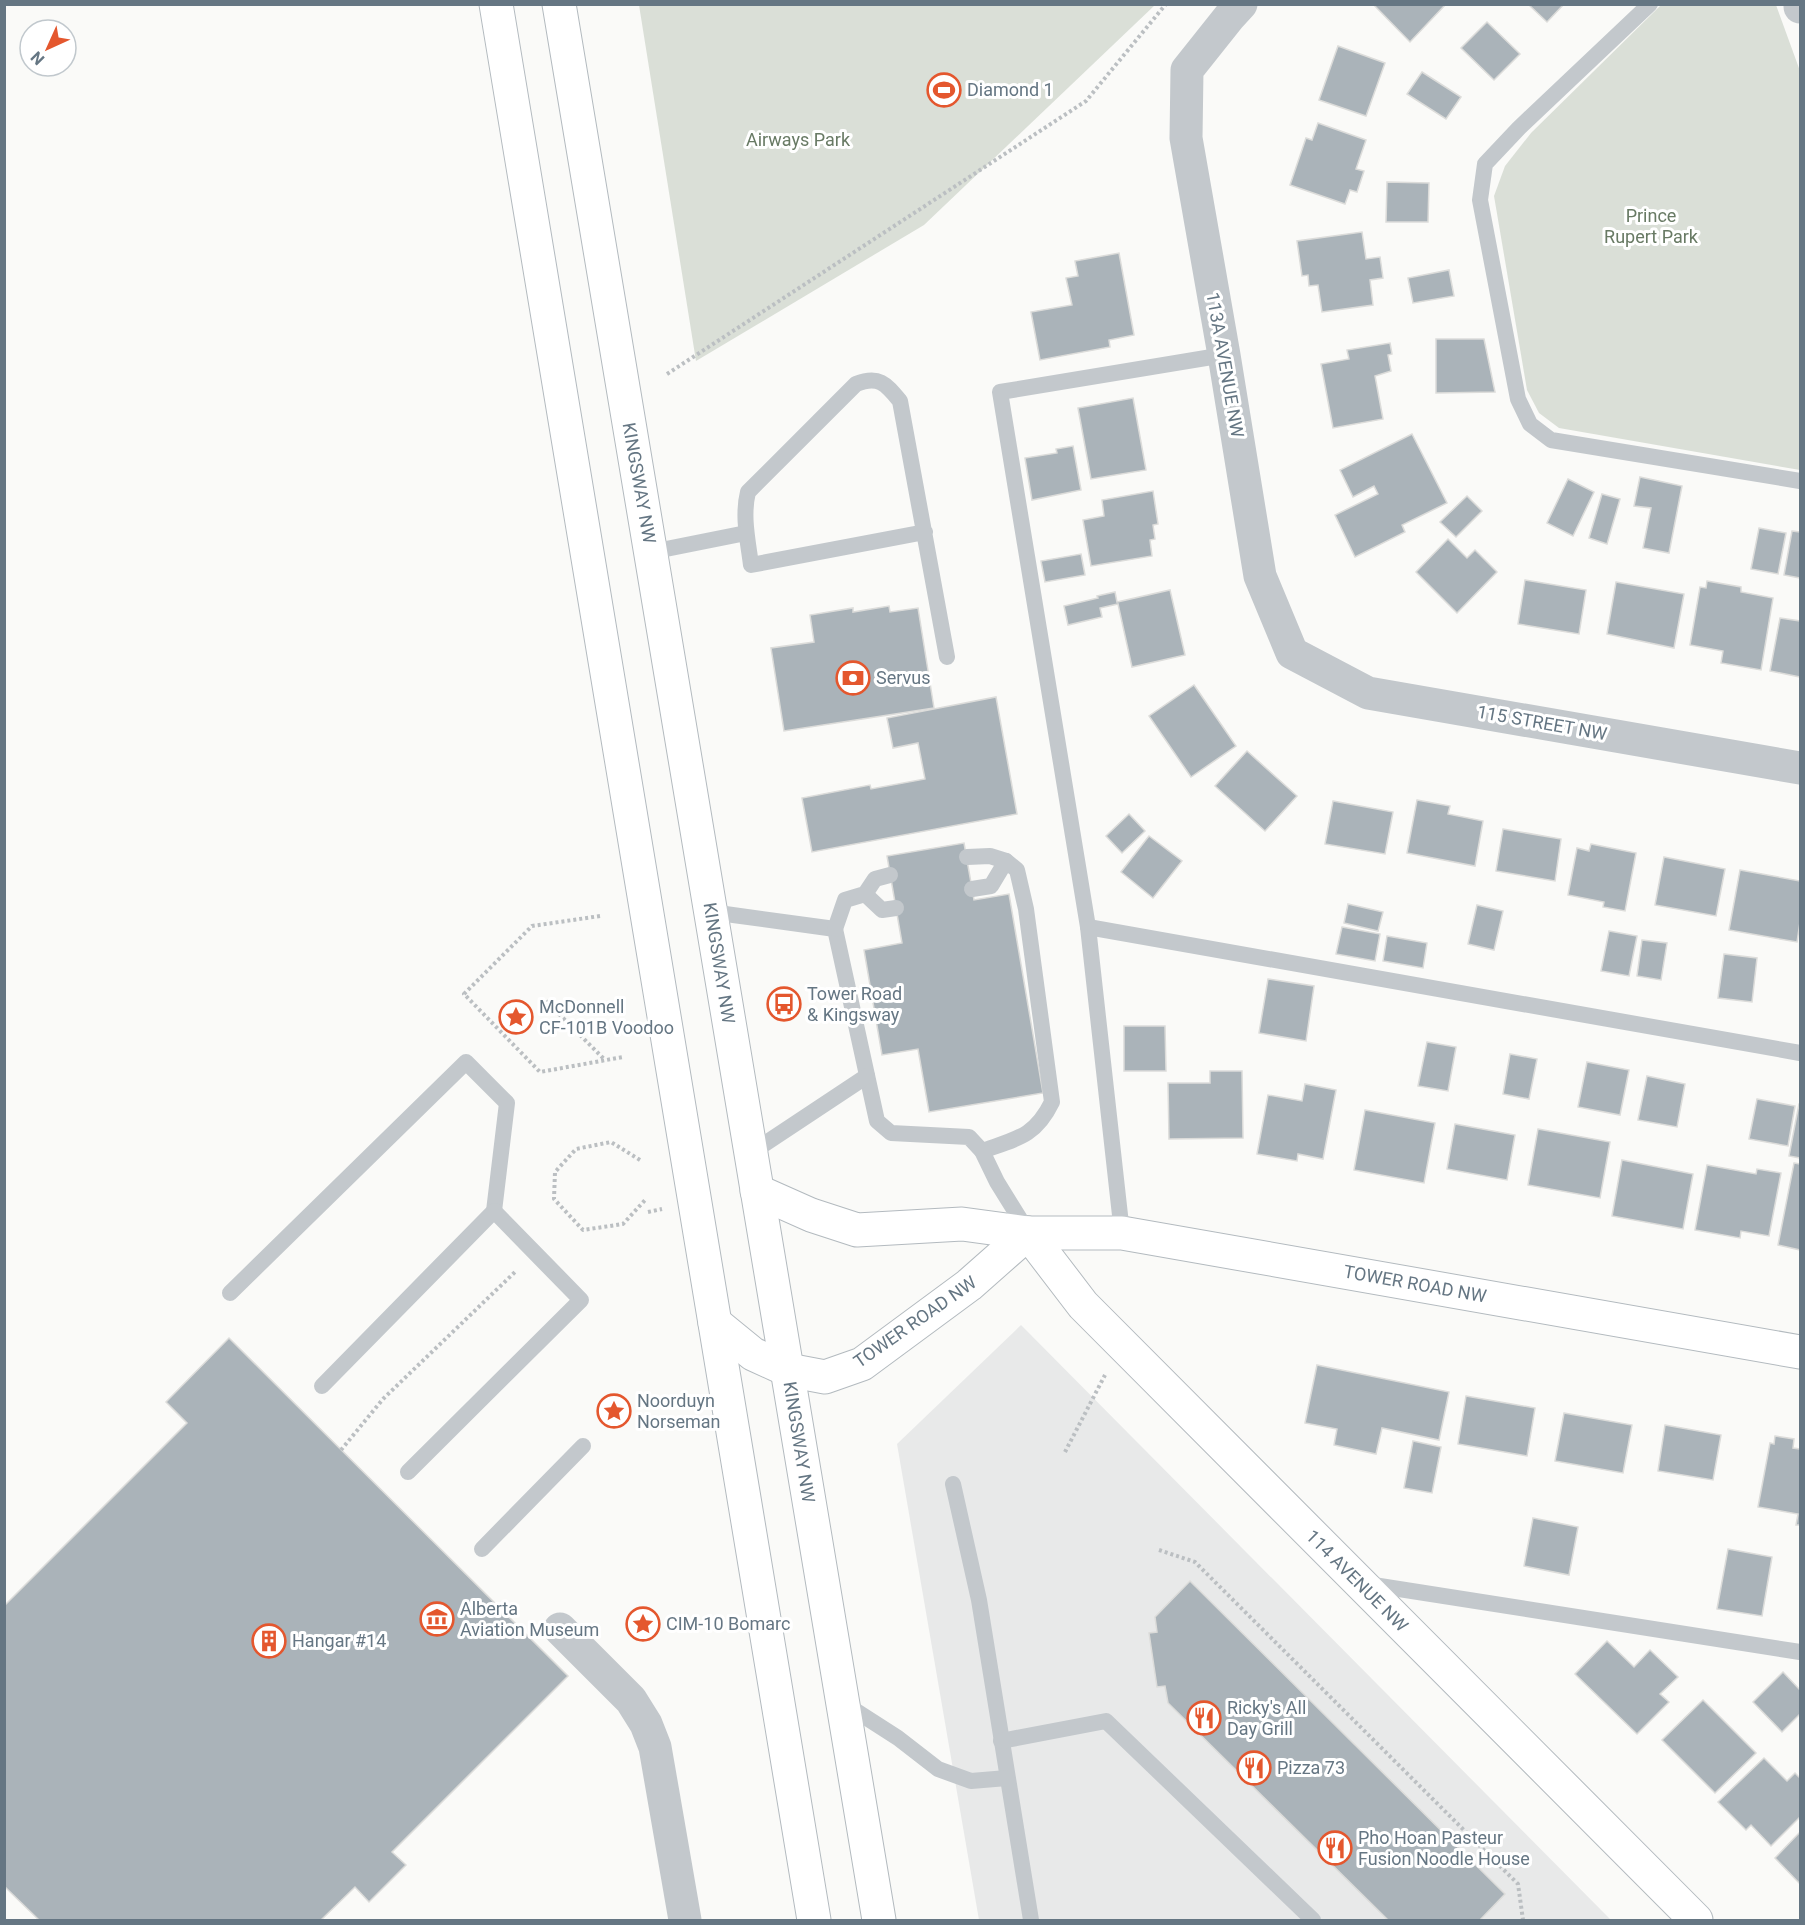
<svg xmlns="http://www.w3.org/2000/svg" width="1805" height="1925" font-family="Roboto,sans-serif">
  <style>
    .built { fill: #e8e9e9 }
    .green { fill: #dadfd7 }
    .building { fill: #aab3b9; stroke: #dcdcda; stroke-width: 1.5 }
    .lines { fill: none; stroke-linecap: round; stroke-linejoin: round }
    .secondary-casing { stroke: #b3babf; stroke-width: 35 }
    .path { stroke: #bbbfc2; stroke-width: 4; stroke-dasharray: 3 3; stroke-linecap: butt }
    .lane { stroke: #c3c8cc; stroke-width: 16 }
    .street { stroke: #c3c8cc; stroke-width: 33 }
    .secondary { stroke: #fff; stroke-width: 33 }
    .labels { text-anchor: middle; stroke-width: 6; stroke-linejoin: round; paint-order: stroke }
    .poi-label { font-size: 18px; fill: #657683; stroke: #fff; text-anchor: start }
    .park-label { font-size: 18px; fill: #687a64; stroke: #fff }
    .street-label { font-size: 18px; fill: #657683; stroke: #fff }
  </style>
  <rect width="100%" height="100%" fill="#fafaf8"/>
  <path class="built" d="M1021,1325L1611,1920H979L897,1444Z"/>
  <g class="green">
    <path d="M639,5V4L1155,5L924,225L696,361Z"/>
    <path d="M1661,5H1776L1800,71V470L1559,428L1539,413L1527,390L1494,196L1505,166L1531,133Z"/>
  </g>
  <g class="building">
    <path d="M1373,4H1446L1410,42Z"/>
    <path d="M1528,4H1564L1547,22Z"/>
    <path d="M1487,22L1520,54L1494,80L1461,48Z"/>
    <path d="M1338,46L1385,63L1366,116L1319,100Z"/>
    <path d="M1422,72L1461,97L1446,119L1407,94Z"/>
    <path d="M1318,123L1366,140L1356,169L1364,171L1357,192L1350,190L1345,204L1290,185L1306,138L1312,140Z"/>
    <path d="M1387,182L1429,183L1428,222H1386Z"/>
    <path d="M1362,232L1366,259L1380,257L1383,278L1370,280L1373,305L1322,312L1318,285L1309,286L1308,275L1302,276L1297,241Z"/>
    <path d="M1119,253L1134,335L1109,340L1110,347L1040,360L1031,312L1072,305L1066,278L1078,276L1075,261Z"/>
    <path d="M1449,270L1454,296L1413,303L1408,278Z"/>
    <path d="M1436,339H1484L1495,392L1436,393Z"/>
    <path d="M1390,343L1392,354L1388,355L1391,371L1375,376L1383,419L1333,428L1321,364L1349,359L1347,350Z"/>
    <path d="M1133,398L1146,470L1091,479L1078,408Z"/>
    <path d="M1412,434L1447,503L1402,525L1405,532L1355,557L1335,515L1378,494L1374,486L1353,497L1340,470Z"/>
    <path d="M1073,446L1081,490L1032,500L1025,458L1057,453L1056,449Z"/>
    <path d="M1640,477L1682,486L1669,553L1643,548L1651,508L1634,506Z"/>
    <path d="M1568,479L1594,492L1573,536L1547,523Z"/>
    <path d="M1153,491L1158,524L1153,525L1155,539L1150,540L1152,556L1091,566L1083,520L1104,516L1102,500Z"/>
    <path d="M1602,494L1620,499L1607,544L1589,538Z"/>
    <path d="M1467,496L1482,511L1456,537L1440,522Z"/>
    <path d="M1759,528L1786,533L1778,574L1751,569Z"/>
    <path d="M1792,531L1800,532V578L1784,575Z"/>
    <path d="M1448,539L1467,558L1475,550L1497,572L1457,613L1416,572Z"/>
    <path d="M1081,554L1085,575L1045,582L1041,561Z"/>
    <path d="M1525,580L1586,590L1579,634L1518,624Z"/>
    <path d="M1707,581L1741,587V592L1773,598L1761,670L1721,663L1723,651L1690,645L1700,587L1706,588Z"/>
    <path d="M1616,582L1684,594L1674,648L1607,634Z"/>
    <path d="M1170,590L1185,655L1132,667L1118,604L1100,608L1102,617L1068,625L1064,606L1098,598L1097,596L1115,592L1117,602Z"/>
    <path d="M889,606L890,612L918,608L934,708L784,731L771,648L814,642L810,615L853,608V612Z"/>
    <path d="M1780,618L1800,621V677L1770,671Z"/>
    <path d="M1194,685L1236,746L1191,777L1149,716Z"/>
    <path d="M996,697L1017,814L812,852L802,798L870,785L871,789L925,779L918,743L893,748L887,718Z"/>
    <path d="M1247,751L1297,796L1265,831L1215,786Z"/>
    <path d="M1417,800L1450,806L1448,814L1483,821L1475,866L1407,853Z"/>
    <path d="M1333,801L1393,812L1385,854L1325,844Z"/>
    <path d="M1129,814L1145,831L1122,853L1106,836Z"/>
    <path d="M1503,829L1561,839L1555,881L1496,871Z"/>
    <path d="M1149,836L1182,861L1153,898L1121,872Z"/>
    <path d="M964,843L974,900L1009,894L1043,1093L929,1112L918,1049L882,1055L864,950L902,943L887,856Z"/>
    <path d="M1591,844L1636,853L1625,911L1603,907L1604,902L1568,895L1577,848L1589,851Z"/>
    <path d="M1664,857L1725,869L1716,916L1655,905Z"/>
    <path d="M1740,870L1800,881V922L1797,942L1729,930Z"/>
    <path d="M1348,904L1383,912L1378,931L1344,923Z"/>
    <path d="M1477,905L1503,911L1494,950L1468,944Z"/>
    <path d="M1342,927L1380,934L1375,961L1336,954Z"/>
    <path d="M1609,931L1637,936L1629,976L1601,971Z"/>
    <path d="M1387,936L1427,943L1423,968L1383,961Z"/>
    <path d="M1642,940L1667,943L1661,980L1637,976Z"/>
    <path d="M1724,954L1757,958L1752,1002L1718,998Z"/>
    <path d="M1268,979L1314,986L1306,1041L1259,1033Z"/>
    <path d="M1124,1026H1165L1166,1071H1124Z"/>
    <path d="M1427,1042L1456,1047L1448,1091L1418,1086Z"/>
    <path d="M1510,1054L1537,1059L1529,1099L1503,1094Z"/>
    <path d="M1587,1062L1629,1070L1620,1115L1578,1107Z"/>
    <path d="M1210,1071H1242L1243,1138L1169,1139L1168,1083H1210Z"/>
    <path d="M1647,1076L1685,1084L1677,1127L1638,1120Z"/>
    <path d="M1305,1084L1336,1090L1323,1159L1298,1154L1297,1161L1257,1154L1268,1095L1302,1101Z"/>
    <path d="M1757,1099L1795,1106L1788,1146L1749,1139Z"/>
    <path d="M1799,1104H1800V1158L1789,1156Z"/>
    <path d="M1365,1110L1435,1123L1424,1183L1354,1170Z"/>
    <path d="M1455,1124L1515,1135L1507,1180L1447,1169Z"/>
    <path d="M1538,1129L1610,1142L1600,1198L1528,1185Z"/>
    <path d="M1622,1160L1693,1174L1683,1229L1612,1216Z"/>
    <path d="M1794,1163L1800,1164V1250L1778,1245Z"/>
    <path d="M1707,1165L1756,1174L1757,1169L1781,1173L1769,1236L1741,1231L1740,1238L1695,1230Z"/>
    <path d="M229,1338L568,1676L392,1852L406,1865L369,1902L355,1887L321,1920H39L4,1886V1606L187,1423L166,1402Z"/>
    <path d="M1317,1365L1449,1392L1439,1440L1382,1428L1376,1454L1334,1445L1337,1429L1305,1423Z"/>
    <path d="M1466,1396L1535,1408L1527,1456L1458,1444Z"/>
    <path d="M1564,1413L1632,1425L1623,1473L1555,1461Z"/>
    <path d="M1665,1425L1721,1435L1713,1480L1658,1471Z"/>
    <path d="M1775,1436L1794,1439L1793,1448L1800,1449V1525H1796L1798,1514L1758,1507L1770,1443L1774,1444Z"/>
    <path d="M1413,1441L1441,1447L1432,1493L1404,1488Z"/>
    <path d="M1533,1518L1578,1527L1569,1575L1524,1566Z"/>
    <path d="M1728,1549L1772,1557L1762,1616L1717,1609Z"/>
    <path d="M1190,1581L1505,1894L1480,1920H1388L1168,1703L1165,1686L1157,1687L1149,1633L1157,1632L1155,1617Z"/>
    <path d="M1607,1641L1634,1667L1650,1650L1678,1677L1660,1694L1669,1702L1637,1734L1575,1674Z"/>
    <path d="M1783,1672L1800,1690V1714L1782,1732L1753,1702Z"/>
    <path d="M1703,1700L1756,1753L1715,1793L1662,1740Z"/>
    <path d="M1764,1758L1787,1781L1795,1773L1800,1778V1817L1771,1846L1751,1825L1746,1830L1718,1802Z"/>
    <path d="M1800,1832V1884L1775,1858Z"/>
  </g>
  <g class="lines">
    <g class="secondary-casing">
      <g id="secondary">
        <path d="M496,4L814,1920"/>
        <path d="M559,4L879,1920"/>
        <path d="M757,1191L811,1215L857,1230L962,1224L1028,1233H1122L1800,1352"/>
        <path d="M1028,1233L1083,1305L1696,1920"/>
        <path d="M715,1323L753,1354L788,1370L825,1377L862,1364L969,1285L1028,1233"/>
      </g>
    </g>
    <g class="path">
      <path d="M667,374L1086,101L1166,4"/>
      <path d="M600,916L532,926L464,994L540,1072L623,1057"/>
      <path d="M546,1001L605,1060"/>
      <path d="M640,1160L611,1142L576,1149L555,1172L554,1199L583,1230L623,1224L646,1199"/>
      <path d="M648,1212L662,1209"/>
      <path d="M341,1450L383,1399L515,1272"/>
      <path d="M1065,1452L1105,1375"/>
      <path d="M1159,1550L1195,1562L1518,1884L1523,1920"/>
    </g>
    <g class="lane">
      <path d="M1650,4L1519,128L1485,164L1480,200L1518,399L1530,424L1551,440L1800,481"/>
      <path d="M925,532L751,565C748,541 742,516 748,492L856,384C879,375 886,384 900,401L947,657"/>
      <path d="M651,552L746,533"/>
      <path d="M967,857L990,856L1006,861L1017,870L1026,909L1052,1102C1035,1137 1016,1139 982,1151"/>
      <path d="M972,889L991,886L1006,861"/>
      <path d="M865,894L882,910L896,908"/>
      <path d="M711,912L835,929L877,1121L891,1133L969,1137L982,1151L997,1182L1028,1232"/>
      <path d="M1088,927L1800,1053"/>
      <path d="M835,929L845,900L865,894L875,879L890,875"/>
      <path d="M751,1153L867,1076"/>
      <path d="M1122,1233L1088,927L1000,392L1224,355"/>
      <path d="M230,1293L466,1062L507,1103L494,1211"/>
      <path d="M322,1386L494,1211L581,1300L408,1472"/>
      <path d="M953,1484L979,1600L1031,1920"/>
      <path d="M482,1549L583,1446"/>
      <path d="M1367,1584L1800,1652"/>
      <path d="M842,1702L898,1738L938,1769L971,1781L1007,1778"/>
      <path d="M1001,1741L1106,1721L1313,1920"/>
    </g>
    <g class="street">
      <path d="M1241,4L1230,16L1187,70L1186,138L1224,355L1260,576L1292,653L1368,693L1800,768"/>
      <path d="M1800,4V7"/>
      <path d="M560,1629L631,1700L646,1724L655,1747L685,1920"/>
    </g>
    <use href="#secondary" class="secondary"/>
  </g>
  <defs>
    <g id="stadium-ring" transform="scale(1.725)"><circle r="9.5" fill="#fff" stroke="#e4572e" stroke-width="1.5"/><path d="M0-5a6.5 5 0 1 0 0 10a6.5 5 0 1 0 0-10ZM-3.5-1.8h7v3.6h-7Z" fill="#e4572e"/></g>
    <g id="bank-ring" transform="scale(1.725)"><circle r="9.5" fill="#fff" stroke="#e4572e" stroke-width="1.5"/><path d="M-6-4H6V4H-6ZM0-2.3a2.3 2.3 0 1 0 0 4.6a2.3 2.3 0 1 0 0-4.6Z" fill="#e4572e"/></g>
    <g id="bus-ring" transform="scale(1.725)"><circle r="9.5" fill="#fff" stroke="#e4572e" stroke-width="1.5"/><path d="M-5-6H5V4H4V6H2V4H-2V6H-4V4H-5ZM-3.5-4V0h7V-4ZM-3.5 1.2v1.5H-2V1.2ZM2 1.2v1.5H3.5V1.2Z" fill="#e4572e"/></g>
    <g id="sight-ring" transform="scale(1.725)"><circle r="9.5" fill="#fff" stroke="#e4572e" stroke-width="1.5"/><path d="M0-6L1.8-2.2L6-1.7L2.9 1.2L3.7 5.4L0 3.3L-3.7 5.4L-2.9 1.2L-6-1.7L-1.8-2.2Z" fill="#e4572e"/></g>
    <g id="museum-ring" transform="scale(1.725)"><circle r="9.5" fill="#fff" stroke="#e4572e" stroke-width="1.5"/><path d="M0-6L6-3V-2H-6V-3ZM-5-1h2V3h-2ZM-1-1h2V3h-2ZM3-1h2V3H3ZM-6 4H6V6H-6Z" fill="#e4572e"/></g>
    <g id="building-ring" transform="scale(1.725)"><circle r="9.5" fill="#fff" stroke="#e4572e" stroke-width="1.5"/><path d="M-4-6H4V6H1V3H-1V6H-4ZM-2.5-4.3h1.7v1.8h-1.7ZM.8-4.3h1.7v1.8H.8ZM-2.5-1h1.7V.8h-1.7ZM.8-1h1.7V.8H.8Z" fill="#e4572e"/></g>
    <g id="restaurant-ring" transform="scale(1.725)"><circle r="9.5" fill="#fff" stroke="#e4572e" stroke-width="1.5"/><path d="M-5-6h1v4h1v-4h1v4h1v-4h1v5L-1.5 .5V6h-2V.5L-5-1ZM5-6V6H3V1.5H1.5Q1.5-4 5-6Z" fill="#e4572e"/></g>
  </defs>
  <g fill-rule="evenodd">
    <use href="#stadium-ring" x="944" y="90"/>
    <use href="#bank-ring" x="853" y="678"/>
    <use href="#bus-ring" x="784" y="1004"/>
    <use href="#sight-ring" x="516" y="1017"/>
    <use href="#sight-ring" x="614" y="1411"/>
    <use href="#museum-ring" x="437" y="1619"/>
    <use href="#sight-ring" x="643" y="1624"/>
    <use href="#building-ring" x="269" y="1641"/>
    <use href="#restaurant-ring" x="1204" y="1718"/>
    <use href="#restaurant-ring" x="1254" y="1768"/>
    <use href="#restaurant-ring" x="1335" y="1848"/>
  </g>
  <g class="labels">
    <g class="poi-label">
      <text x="967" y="96">Diamond 1</text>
      <text x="876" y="684">Servus</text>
      <text x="807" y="1000">Tower Road<tspan x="807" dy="21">&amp; Kingsway</tspan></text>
      <text x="539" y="1013">McDonnell<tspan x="539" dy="21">CF-101B Voodoo</tspan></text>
      <text x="637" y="1407">Noorduyn<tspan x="637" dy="21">Norseman</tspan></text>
      <text x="460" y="1615">Alberta<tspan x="460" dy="21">Aviation Museum</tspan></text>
      <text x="666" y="1630">CIM-10 Bomarc</text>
      <text x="292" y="1647">Hangar #14</text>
      <text x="1227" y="1714">Ricky's All<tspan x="1227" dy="21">Day Grill</tspan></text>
      <text x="1277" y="1774">Pizza 73</text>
      <text x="1358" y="1844">Pho Hoan Pasteur<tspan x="1358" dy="21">Fusion Noodle House</tspan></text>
    </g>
    <g class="park-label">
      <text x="798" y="146">Airways Park</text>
      <text x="1651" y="222">Prince<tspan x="1651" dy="21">Rupert Park</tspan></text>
    </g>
    <g class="street-label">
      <text transform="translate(1225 365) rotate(80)" y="6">113A AVENUE NW</text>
      <text transform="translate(639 483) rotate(80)" y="6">KINGSWAY NW</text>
      <text transform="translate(1542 723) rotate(10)" y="6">115 STREET NW</text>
      <text transform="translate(719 963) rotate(81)" y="6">KINGSWAY NW</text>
      <text transform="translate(1415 1284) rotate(10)" y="6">TOWER ROAD NW</text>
      <text transform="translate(915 1322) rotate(-35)" y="6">TOWER ROAD NW</text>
      <text transform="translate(799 1442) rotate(81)" y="6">KINGSWAY NW</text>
      <text transform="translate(1357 1581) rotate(45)" y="6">114 AVENUE NW</text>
    </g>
  </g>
  <rect width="1805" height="1925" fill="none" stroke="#657683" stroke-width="12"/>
  <g transform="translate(48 48) rotate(225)"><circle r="28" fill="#ffffff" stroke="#c1c8cd" stroke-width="1.5"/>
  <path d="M0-4.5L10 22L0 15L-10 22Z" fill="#e4572e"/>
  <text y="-9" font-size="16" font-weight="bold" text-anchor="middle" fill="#657683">N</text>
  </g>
</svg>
